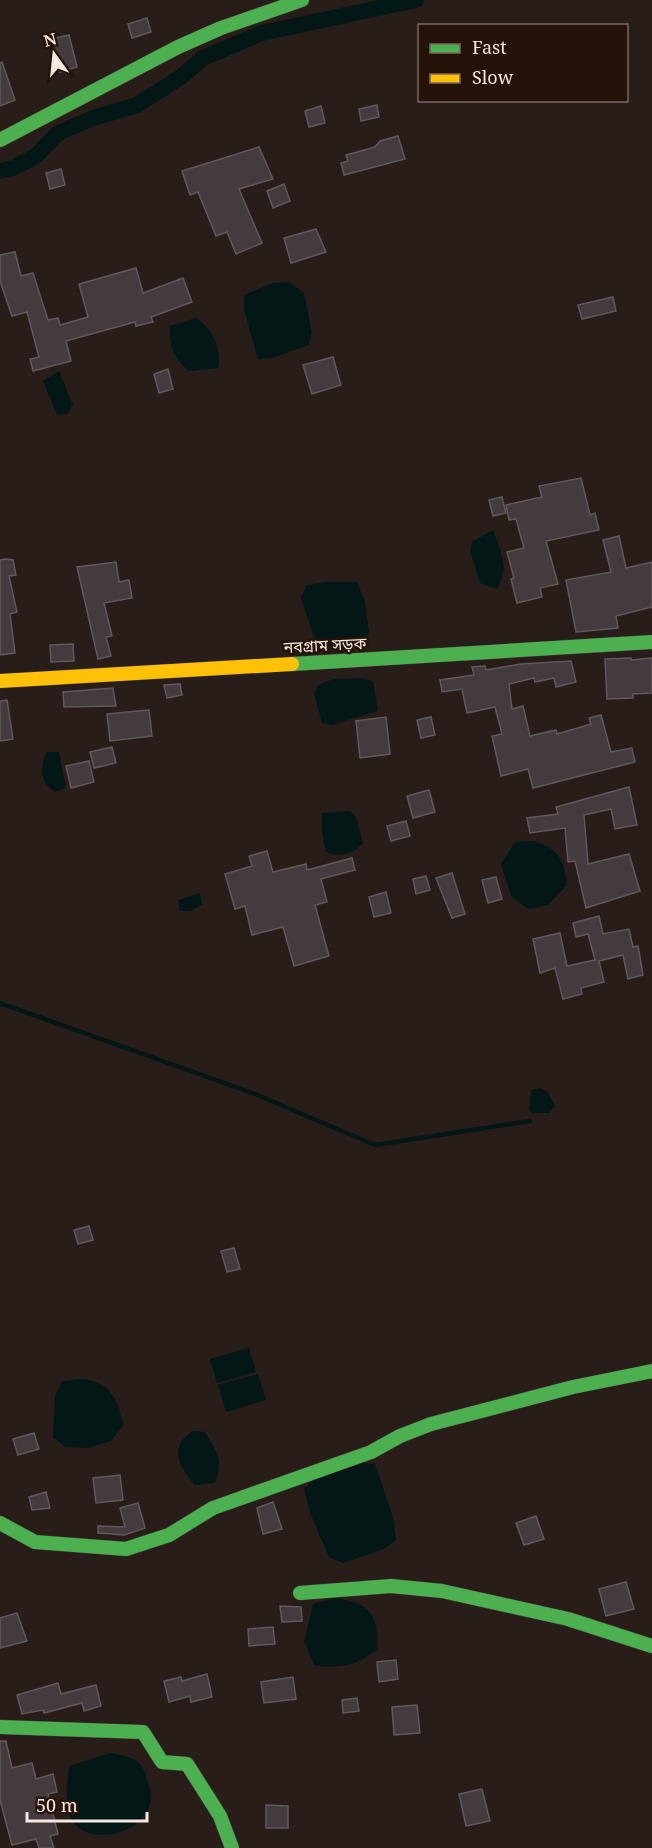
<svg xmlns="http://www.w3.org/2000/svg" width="652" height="1848" font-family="'Noto Serif','Noto Sans Bengali',serif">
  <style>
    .water { fill: #041717 }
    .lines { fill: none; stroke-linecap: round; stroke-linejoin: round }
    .stream { stroke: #041717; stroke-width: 4.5 }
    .canal { stroke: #041717; stroke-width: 16 }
    .building { fill: #433b3e; stroke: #60585b; stroke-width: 1.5 }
    .fast-casing { stroke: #423935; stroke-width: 15 }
    .slow-casing { stroke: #423935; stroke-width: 15 }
    .fast { stroke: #4caf50; stroke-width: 14 }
    .slow { stroke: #ffc107; stroke-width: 14 }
    .labels { text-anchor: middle; stroke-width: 5; stroke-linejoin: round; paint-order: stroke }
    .street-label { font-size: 16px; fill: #f7e8e1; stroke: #251208 }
  </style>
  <rect width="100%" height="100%" fill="#281d18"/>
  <g class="water">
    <path d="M289,282L304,293L312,333L309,345L272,358L258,359L244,310V295L272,283Z"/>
    <path d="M196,318C212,328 222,349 218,368L189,371C173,358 169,347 170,326Z"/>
    <path d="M59,371L73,405L67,414L57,415L43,381Z"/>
    <path d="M493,530C501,553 510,567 497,589L480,583L470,551L472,542Z"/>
    <path d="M325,582H357L365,602L369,632L365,639L319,644L314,637L301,598L307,585Z"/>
    <path d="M362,678L373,681L378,711L332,725L322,723L314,693L318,685L333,679Z"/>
    <path d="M47,752H59L66,788L55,792C40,783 39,766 47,752Z"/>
    <path d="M350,811L356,817L363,843C352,855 341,857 326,852L322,834V813Z"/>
    <path d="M534,841C561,851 563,858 567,885L548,905L528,909L511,896L501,864L515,842Z"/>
    <path d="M200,893L202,905L190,911H180L178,900Z"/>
    <path d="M540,1088L548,1092L555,1106L549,1113H532L529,1110L531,1090Z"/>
    <path d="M249,1348L256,1372L217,1383L210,1359Z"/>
    <path d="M258,1374L266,1400L226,1412L218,1385Z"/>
    <path d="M83,1379C110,1382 120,1402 123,1426L111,1441L88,1448L65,1447L53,1437L55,1396L62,1381Z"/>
    <path d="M193,1431L205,1432C217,1451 224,1462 215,1483L195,1485C179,1467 168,1446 193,1431Z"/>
    <path d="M362,1463L375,1464L393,1517L396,1540L384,1549L343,1563L329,1557L310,1513L304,1489L314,1479Z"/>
    <path d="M334,1598C369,1602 379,1614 377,1649C359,1665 338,1670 314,1665L304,1641L313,1604Z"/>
    <path d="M110,1753C129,1756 142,1758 147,1779C149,1785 151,1792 151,1798C149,1833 90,1848 72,1821C64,1806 67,1783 69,1766Z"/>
  </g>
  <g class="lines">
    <path class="stream" d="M0,1003L255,1094L375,1145L530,1121"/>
    <path class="canal" d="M0,171L13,168L36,156L58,133L93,118L137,105L181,77L203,58L262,33L416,0"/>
  </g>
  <g class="building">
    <path d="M147,18L151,32L132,38L128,24Z"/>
    <path d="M69,35L77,67L60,72L51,39Z"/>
    <path d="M2,62L15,100L0,106V63Z"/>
    <path d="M377,105L379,117L361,121L359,109Z"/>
    <path d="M321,106L325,123L309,127L305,111Z"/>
    <path d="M398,136L405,159L344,175L341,163L348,161L346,155L375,147L380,141Z"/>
    <path d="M259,147L273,179L239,189L262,243L236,254L227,232L216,236L198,192L190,195L182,171Z"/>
    <path d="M61,169L65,185L50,189L46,173Z"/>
    <path d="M284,184L290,201L273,208L267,191Z"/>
    <path d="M316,229L326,252L291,263L284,238Z"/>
    <path d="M15,252L21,276L33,273L48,320L58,318L60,325L88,317L79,284L136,268L143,293L183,278L192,302L151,317L153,322L136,326L135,322L66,341L71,361L33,371L30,359L39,357L27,312L12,316L0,281V255Z"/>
    <path d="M613,297L616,311L582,319L578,305Z"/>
    <path d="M333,357L341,385L312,394L303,365Z"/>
    <path d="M168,369L173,389L159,393L154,374Z"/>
    <path d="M581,478L590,515L595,513L599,530L546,541L558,584L540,588L542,597L517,603L511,579L514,578L507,552L524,548L516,519L509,520L506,505L542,497L539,486Z"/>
    <path d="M502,497L506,513L493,516L489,500Z"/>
    <path d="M619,536L626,568L652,562V607L616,616L618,628L576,632L566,580L611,572L603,540Z"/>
    <path d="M5,559L13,560L16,575L9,576L17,612L10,614L15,653L0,655V560Z"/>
    <path d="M116,562L119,582L129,580L132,598L104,603L112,636L106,637L111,656L98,659L77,567Z"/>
    <path d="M73,644L74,661L51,662L50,645Z"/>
    <path d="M631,658V660L652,658V693L633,694V698L607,699L605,659Z"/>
    <path d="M571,661L576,682L556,687L554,678L535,682L534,678L509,684L512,709L523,706L530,736L556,730L557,734L591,724L589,718L601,715L611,752L632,748L635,762L533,788L528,769L501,776L492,736L502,734L495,707L467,713L462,689L442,692L440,680L474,675L472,667L485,666L486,670L521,664Z"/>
    <path d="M180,684L182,695L167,698L164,685Z"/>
    <path d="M113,688L116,706L64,707L63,692Z"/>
    <path d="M7,700L13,739L0,741V701Z"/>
    <path d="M149,710L152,736L110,741L107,714Z"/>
    <path d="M386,717L390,754L360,758L356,721Z"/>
    <path d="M431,717L435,735L421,738L417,720Z"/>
    <path d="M112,747L116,763L94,768L90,752Z"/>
    <path d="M89,761L94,782L71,788L66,766Z"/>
    <path d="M629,787L637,825L615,829L611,809L584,815L588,864L629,854L640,891L586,908L575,861L568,862L565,828L530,833L527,818L558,814L556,807Z"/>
    <path d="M429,790L435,812L413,818L407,796Z"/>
    <path d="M406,821L410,836L391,841L387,826Z"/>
    <path d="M267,851L273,872L306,864L307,870L352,858L355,870L321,879L327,902L315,905L329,956L294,966L283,927L252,935L245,906L235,909L225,874L252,866L249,856Z"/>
    <path d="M452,873L465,914L452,918L436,878Z"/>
    <path d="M426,876L430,890L416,894L413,879Z"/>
    <path d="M496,877L502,899L488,903L482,880Z"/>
    <path d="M386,892L391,913L374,917L369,897Z"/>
    <path d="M599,916L603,934L629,929L633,947L638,946L643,975L628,979L623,955L599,961L604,982L581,988L582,994L563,999L555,968L540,973L533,939L560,933L567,966L595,960L588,934L576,937L573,923Z"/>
    <path d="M89,1226L93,1240L78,1244L74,1230Z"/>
    <path d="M234,1248L240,1269L227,1272L221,1251Z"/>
    <path d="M34,1433L39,1449L18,1455L13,1439Z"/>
    <path d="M120,1475L123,1500L96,1503L93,1478Z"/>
    <path d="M46,1492L50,1508L32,1510L29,1497Z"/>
    <path d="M273,1502L282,1529L263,1534L257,1508Z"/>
    <path d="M138,1503L145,1528L124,1535L98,1533V1526L125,1527L120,1508Z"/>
    <path d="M536,1516L544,1539L524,1545L516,1523Z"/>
    <path d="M626,1582L634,1609L606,1616L599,1589Z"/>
    <path d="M280,1606L301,1607L302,1621L282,1622Z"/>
    <path d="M17,1613L27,1641L0,1648V1618Z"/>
    <path d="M273,1627L275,1644L249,1646L248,1629Z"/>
    <path d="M396,1660L398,1679L379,1682L377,1662Z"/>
    <path d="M207,1674L212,1697L191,1702L190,1696L169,1702L164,1681L181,1677L182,1681Z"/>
    <path d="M293,1677L296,1699L264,1703L261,1682Z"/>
    <path d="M58,1683L61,1694L96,1685L101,1706L84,1711L82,1703L44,1713L43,1710L22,1714L17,1695Z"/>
    <path d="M357,1698L359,1711L343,1713L342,1700Z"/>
    <path d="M417,1705L420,1733L394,1735L392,1707Z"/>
    <path d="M0,1741H6L12,1768L32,1763L36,1779L53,1774L57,1792L48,1794L58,1834L50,1836L54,1848H39L36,1839L12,1845L0,1800Z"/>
    <path d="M482,1789L490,1821L466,1826L459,1794Z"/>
    <path d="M266,1805L288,1806V1828H266Z"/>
  </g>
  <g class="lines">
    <g class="fast-casing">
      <g id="fast">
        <path d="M0,140L178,47L221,28L302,0"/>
        <path d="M292,664L652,642"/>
        <path d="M0,1523L35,1542L126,1549L169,1535L213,1508L371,1452L400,1436L431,1424L573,1387L652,1371"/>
        <path d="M300,1593L391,1586L442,1591L568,1619L652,1646"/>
        <path d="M0,1727L143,1732L162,1762L187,1764L220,1816L232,1848"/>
      </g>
    </g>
    <g class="slow-casing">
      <path id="slow" d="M0,681L292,664"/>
    </g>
    <use href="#fast" class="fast"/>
    <use href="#slow" class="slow"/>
  </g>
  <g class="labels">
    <g class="street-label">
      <text transform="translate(325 645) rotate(-3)" y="6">নবগ্রাম সড়ক</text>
    </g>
  </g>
  <rect x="418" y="24" width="210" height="78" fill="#251208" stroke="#79685f" stroke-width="1.5"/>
  <rect x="430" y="44" width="30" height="9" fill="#4caf50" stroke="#79685f" stroke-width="1.5"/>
  <text x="472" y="54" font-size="18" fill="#f7e8e1">Fast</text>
  <rect x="430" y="74" width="30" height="9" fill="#ffc107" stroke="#79685f" stroke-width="1.5"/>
  <text x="472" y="84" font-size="18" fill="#f7e8e1">Slow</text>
  <g transform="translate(54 54) rotate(345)" stroke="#251208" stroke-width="4.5" paint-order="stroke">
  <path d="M0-4.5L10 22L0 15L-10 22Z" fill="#f7e8e1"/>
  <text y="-9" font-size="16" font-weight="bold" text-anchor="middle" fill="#f7e8e1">N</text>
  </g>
  <path d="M27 1812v9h120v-9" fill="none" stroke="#f7e8e1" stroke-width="3"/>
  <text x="36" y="1812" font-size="18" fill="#f7e8e1" stroke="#251208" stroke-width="4.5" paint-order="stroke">50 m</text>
</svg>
